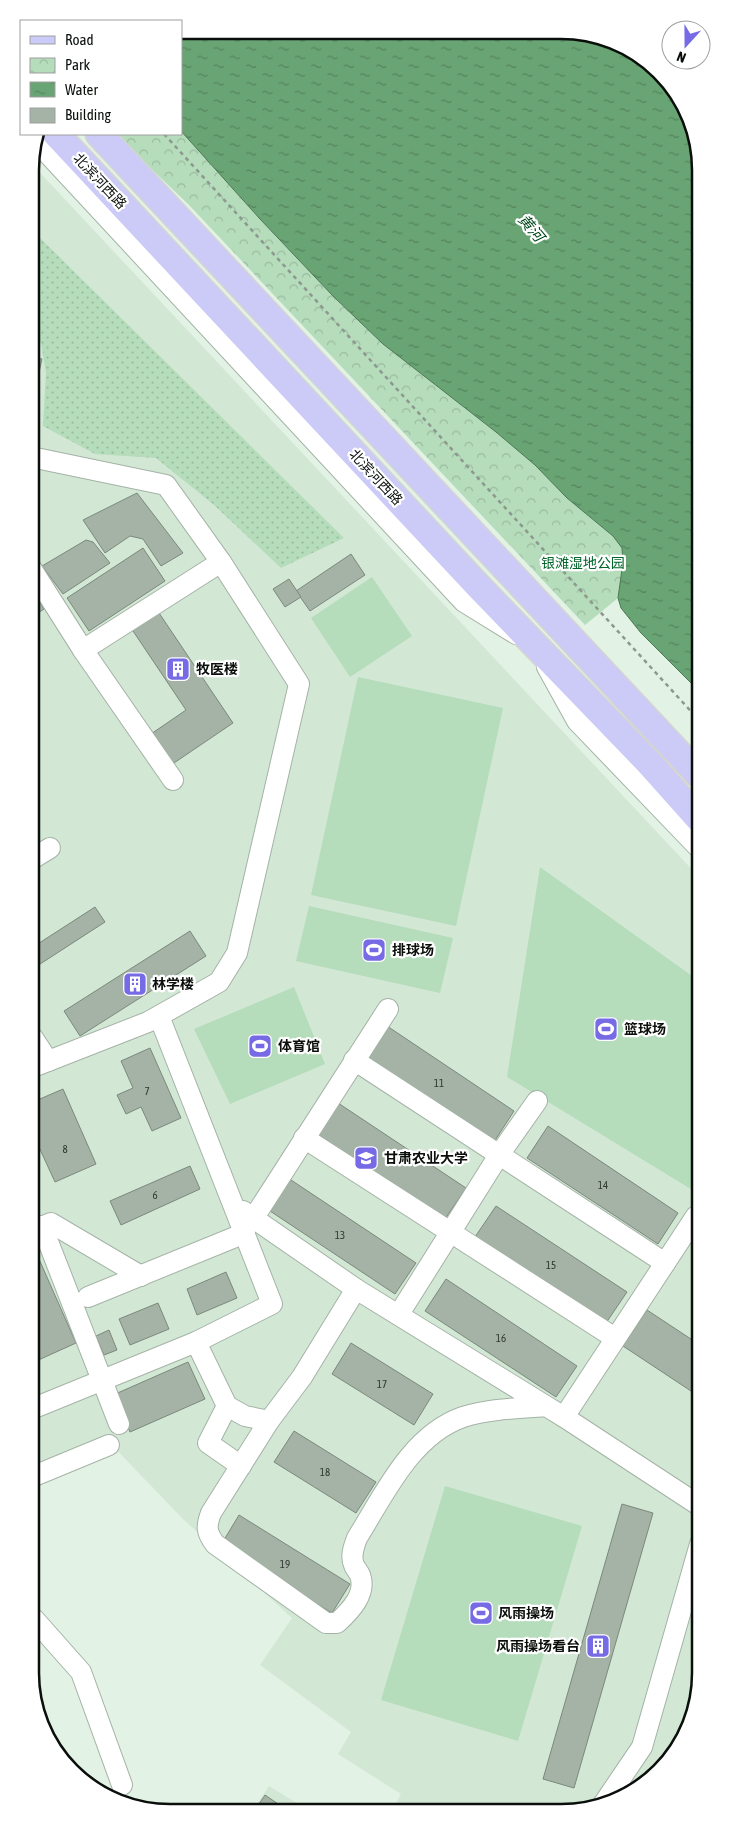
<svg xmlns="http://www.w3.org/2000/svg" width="731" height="1843" font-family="'Asap Condensed','Noto Sans SC',sans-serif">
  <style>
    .built { fill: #d2e8d5 }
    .grass { fill: url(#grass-dots) }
    .park { fill: url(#park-crowns) }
    .pitch { fill: #b5dcbb }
    .water { fill: url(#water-ripples); stroke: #4c7754 }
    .building { fill: #a4b3a6; stroke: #7b897d }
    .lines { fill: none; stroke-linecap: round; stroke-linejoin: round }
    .minor-casing { stroke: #a4b3a6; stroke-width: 22 }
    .major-casing { stroke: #d3d4d3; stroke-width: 29 }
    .path { stroke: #8d988e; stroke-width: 2.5; stroke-dasharray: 4 4; stroke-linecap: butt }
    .minor { stroke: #fff; stroke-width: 20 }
    .major { stroke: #cccbf7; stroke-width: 26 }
    .labels { text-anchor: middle; stroke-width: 4.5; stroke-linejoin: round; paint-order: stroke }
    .number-label { font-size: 11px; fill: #303832 }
    .street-label { font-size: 14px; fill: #0a0f0b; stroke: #fff }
    .park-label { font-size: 14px; fill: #02652a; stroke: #fff }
    .poi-label { font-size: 14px; font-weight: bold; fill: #0a0f0b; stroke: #fff; text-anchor: start }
    .water-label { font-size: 15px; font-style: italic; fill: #00481b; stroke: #fff }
    .rim { fill: none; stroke: #0a0f0b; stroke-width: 2.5 }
  </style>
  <defs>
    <pattern id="grass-dots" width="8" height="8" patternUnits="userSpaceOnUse" patternTransform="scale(1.25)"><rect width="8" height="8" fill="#b5dcbb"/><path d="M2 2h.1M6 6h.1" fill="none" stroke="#9abc9f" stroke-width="1.8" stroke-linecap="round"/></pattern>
    <pattern id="park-crowns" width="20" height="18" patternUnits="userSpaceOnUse" patternTransform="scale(1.25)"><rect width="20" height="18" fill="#b5dcbb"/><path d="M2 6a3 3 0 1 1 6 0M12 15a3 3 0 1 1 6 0" fill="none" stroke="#9abc9f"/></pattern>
    <pattern id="water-ripples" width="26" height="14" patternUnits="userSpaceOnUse" patternTransform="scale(1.25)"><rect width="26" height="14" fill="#69a474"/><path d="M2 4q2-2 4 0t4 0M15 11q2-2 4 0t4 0" fill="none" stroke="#55845d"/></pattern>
  </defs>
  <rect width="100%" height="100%" fill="#e2f2e4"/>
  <g class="built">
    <path d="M30,162L698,876L701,1682L672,1759L639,1790L597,1808L393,1809L401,1794L338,1754L351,1732L260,1665L292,1618L183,1519L106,1439L34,1468Z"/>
    <path d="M269,1786L308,1810H253Z"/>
  </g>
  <path class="grass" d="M31,229L344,538L281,568L214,505L156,458L95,454L43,426L46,373L41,343L31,340Z"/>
  <path class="park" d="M181,131L260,219L333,296L383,344L496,432L535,465L567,498L613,536L622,548L623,562L618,598L585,625L189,205L115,134H181Z"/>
  <g class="pitch">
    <path d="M372,577L412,636L350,677L311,618Z"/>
    <path d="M358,677L503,708L456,926L311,895Z"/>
    <path d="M540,867L699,981V1194L507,1077Z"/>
    <path d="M309,906L453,938L440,993L296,961Z"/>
    <path d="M294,987L325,1064L230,1104L194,1029Z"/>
    <path d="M445,1486L582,1526L518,1741L381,1700Z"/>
    <path d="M675,1740L678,1743L672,1759L639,1790L632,1793Z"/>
  </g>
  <path class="water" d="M181,30L588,33L660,71L696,134L698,690L641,633L621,608L618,598L623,562L622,548L613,536L567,498L535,465L496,432L383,344L333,296L260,219L181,131Z"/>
  <g class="building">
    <path d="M31,357L42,359L31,408Z"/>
    <path d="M137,493L183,553L161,566L143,539L130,536L105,553L83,520Z"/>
    <path d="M86,540L93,542L110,563L63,594L42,566Z"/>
    <path d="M143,548L165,581L89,631L67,598Z"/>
    <path d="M351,554L365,575L310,611L296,591Z"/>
    <path d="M289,579L301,597L285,607L273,589Z"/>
    <path d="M32,590L44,609L32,617Z"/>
    <path d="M157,610L233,723L171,765L151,734L186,710L131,628Z"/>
    <path d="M95,907L105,922L37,966L33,959V947Z"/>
    <path d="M190,931L206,956L80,1036L64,1011Z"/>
    <path d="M384,1024L514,1111L494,1142L363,1055Z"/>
    <path d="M150,1048L181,1118L152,1131L141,1107L126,1114L117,1095L133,1088L121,1061Z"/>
    <path d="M63,1089L96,1164L55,1182L33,1134V1102Z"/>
    <path d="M335,1101L466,1188L445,1219L314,1132Z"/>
    <path d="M548,1126L678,1213L658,1244L527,1158Z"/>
    <path d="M190,1166L200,1189L121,1225L110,1201Z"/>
    <path d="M285,1176L416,1263L395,1294L264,1207Z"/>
    <path d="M496,1206L627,1292L606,1323L475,1237Z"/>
    <path d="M35,1250L76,1343L34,1362L33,1251Z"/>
    <path d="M226,1272L237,1298L197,1315L187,1289Z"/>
    <path d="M446,1279L577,1366L556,1397L425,1311Z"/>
    <path d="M158,1303L169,1329L130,1345L119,1319Z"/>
    <path d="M647,1310L700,1345V1397L623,1346Z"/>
    <path d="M109,1330L117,1350L104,1355L96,1336Z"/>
    <path d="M351,1343L433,1394L414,1425L332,1374Z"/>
    <path d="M188,1362L205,1399L130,1432L113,1395Z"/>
    <path d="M294,1431L376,1482L356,1513L274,1462Z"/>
    <path d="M622,1504L653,1513L574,1788L543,1779Z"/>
    <path d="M239,1515L350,1584L332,1613L221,1545Z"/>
    <path d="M265,1795L287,1810H255Z"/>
  </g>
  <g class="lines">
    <g class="minor-casing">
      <g id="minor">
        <path d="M36,141L464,602L516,634"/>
        <path d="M31,457L166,485L221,562L299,684L237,953L219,982L148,1022L33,1067"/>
        <path d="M31,568L83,650L173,780"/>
        <path d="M83,650L221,562"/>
        <path d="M547,667L577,721L698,847"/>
        <path d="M32,859L50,848"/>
        <path d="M159,1016L272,1304L196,1342L227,1406L245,1416L269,1421"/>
        <path d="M33,1038L48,1061"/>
        <path d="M354,1060L665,1263"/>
        <path d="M304,1138L615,1338"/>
        <path d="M243,1211L356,1289"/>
        <path d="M253,1219L388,1009"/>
        <path d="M42,1226L119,1424"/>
        <path d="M34,1230L51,1223L141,1276"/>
        <path d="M88,1297L245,1233"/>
        <path d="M399,1314L499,1155L537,1101"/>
        <path d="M227,1406L208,1443L241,1466"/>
        <path d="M546,1406C520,1408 488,1409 463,1417C411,1435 384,1495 357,1538C354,1546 350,1556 354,1565C355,1568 358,1571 360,1575C367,1594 350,1611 337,1623H326L215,1544C206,1532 206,1526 211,1513L269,1421L302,1377L356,1289L546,1406L564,1417L700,1506"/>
        <path d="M34,1408L196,1342"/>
        <path d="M564,1417L696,1216"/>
        <path d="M34,1476L109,1445"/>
        <path d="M34,1619L81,1672L122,1785"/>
        <path d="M602,1806L642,1747L700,1544"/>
      </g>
    </g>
    <g class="major-casing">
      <g id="major">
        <path d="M56,134L477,585L648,762L698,818"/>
        <path d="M99,134L698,774"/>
      </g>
    </g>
    <path class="path" d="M164,134L698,719"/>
    <use href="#minor" class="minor"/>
    <use href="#major" class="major"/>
  </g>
  <defs>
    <g id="building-square" transform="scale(1.25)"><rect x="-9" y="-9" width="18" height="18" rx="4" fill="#766ae5" stroke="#fff"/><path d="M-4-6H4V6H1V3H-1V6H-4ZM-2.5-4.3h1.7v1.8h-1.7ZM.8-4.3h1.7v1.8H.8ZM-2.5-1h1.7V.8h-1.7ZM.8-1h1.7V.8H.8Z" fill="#fff"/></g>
    <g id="stadium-square" transform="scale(1.25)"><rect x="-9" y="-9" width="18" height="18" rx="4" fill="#766ae5" stroke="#fff"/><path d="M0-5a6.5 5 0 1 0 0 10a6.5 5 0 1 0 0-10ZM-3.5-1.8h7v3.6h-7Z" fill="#fff"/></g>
    <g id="university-square" transform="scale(1.25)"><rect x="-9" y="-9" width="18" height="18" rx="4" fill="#766ae5" stroke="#fff"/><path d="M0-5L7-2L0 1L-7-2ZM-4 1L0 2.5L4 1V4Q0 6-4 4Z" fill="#fff"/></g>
  </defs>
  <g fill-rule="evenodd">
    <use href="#building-square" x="178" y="669"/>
    <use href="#stadium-square" x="374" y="950"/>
    <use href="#building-square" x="135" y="984"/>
    <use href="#stadium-square" x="606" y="1029"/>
    <use href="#stadium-square" x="260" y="1046"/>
    <use href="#university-square" x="366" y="1158"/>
    <use href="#stadium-square" x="481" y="1613"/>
    <use href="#building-square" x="598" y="1646"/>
  </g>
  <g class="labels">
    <g class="number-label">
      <text x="439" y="1087">11</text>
      <text x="147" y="1095">7</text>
      <text x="65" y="1153">8</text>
      <text x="603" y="1189">14</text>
      <text x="155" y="1199">6</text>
      <text x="340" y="1239">13</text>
      <text x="551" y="1269">15</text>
      <text x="501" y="1342">16</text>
      <text x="382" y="1388">17</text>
      <text x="325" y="1476">18</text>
      <text x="285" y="1568">19</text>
    </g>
    <g class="street-label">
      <text transform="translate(100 181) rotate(47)" y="5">北滨河西路</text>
      <text transform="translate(376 477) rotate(47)" y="5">北滨河西路</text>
    </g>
    <g class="park-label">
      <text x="583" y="568">银滩湿地公园</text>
    </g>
    <g class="poi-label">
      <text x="196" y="674">牧医楼</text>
      <text x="392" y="955">排球场</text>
      <text x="152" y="989">林学楼</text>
      <text x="624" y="1034">篮球场</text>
      <text x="278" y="1051">体育馆</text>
      <text x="384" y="1163">甘肃农业大学</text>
      <text x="498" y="1618">风雨操场</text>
      <text x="580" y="1651" text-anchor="end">风雨操场看台</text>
    </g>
    <g class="water-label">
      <text transform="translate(531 228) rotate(50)" y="5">黄河</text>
    </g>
  </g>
  <path d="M0 0H731V1843H0ZM170 39H561A131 131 0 0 1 692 170V1673A131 131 0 0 1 561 1804H170A131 131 0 0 1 39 1673V170A131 131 0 0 1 170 39Z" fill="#fff" fill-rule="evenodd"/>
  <path class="rim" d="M170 39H561A131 131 0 0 1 692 170V1673A131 131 0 0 1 561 1804H170A131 131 0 0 1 39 1673V170A131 131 0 0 1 170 39Z"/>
  <rect x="20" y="20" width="162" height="115" fill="#ffffff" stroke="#9d9f9d"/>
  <rect x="30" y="36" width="25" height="8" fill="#cccbf7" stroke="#9d9f9d"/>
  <text x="65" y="45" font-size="15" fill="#0a0f0b">Road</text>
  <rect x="30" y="58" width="25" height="15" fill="url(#park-crowns)" stroke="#9d9f9d"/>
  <text x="65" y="70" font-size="15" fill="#0a0f0b">Park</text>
  <rect x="30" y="82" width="25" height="15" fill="url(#water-ripples)" stroke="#9d9f9d"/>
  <text x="65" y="95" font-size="15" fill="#0a0f0b">Water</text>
  <rect x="30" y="108" width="25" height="15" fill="#a4b3a6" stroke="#9d9f9d"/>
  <text x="65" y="120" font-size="15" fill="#0a0f0b">Building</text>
  <g transform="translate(686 45) rotate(201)"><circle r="24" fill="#ffffff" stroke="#9d9f9d"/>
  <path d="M0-4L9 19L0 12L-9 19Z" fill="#766ae5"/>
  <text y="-8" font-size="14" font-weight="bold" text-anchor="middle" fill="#0a0f0b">N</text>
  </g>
</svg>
